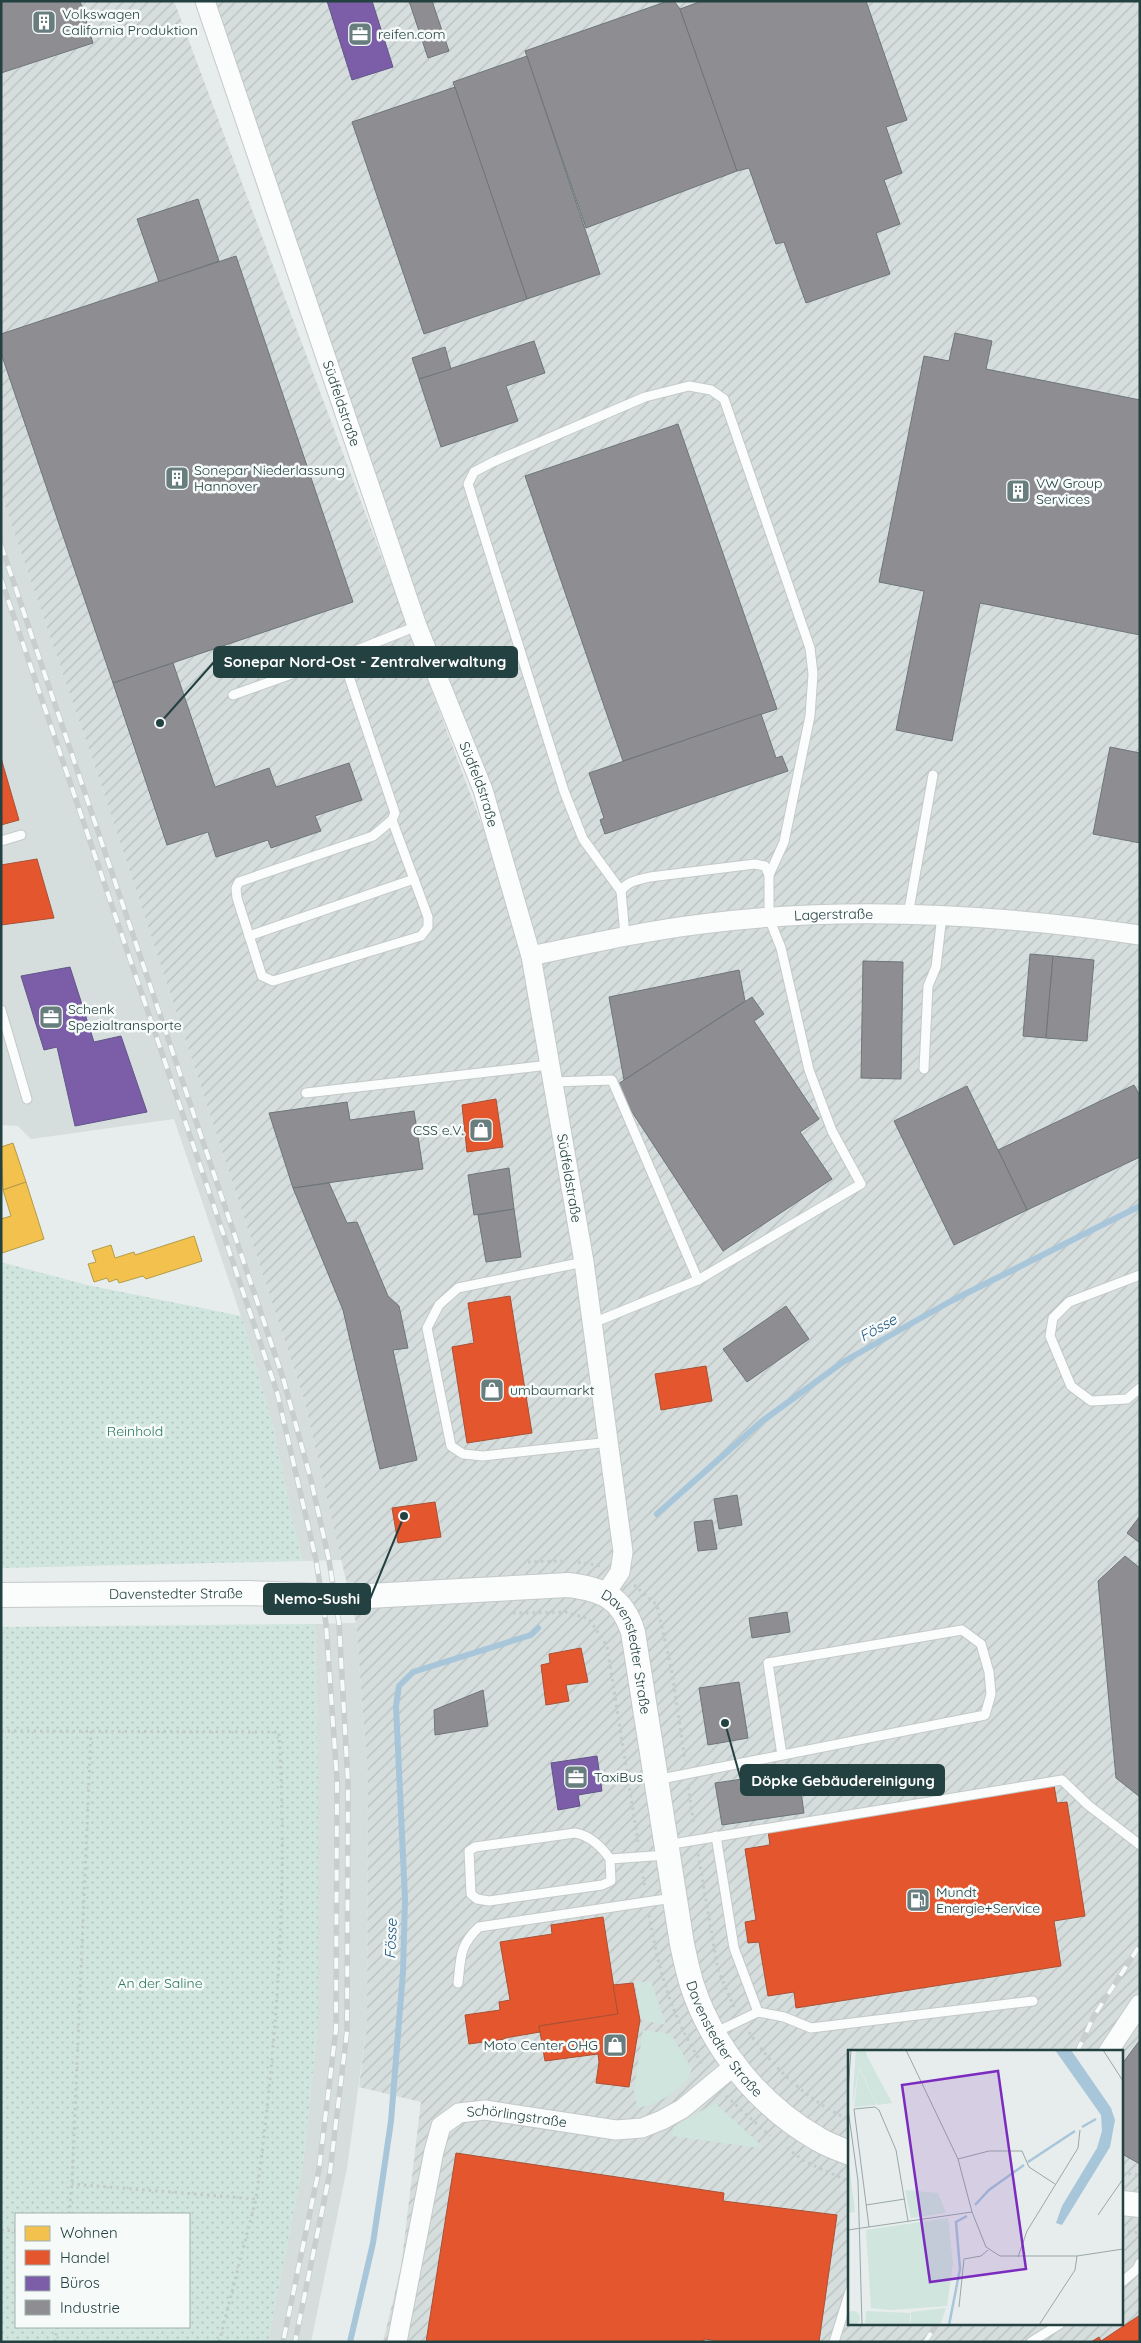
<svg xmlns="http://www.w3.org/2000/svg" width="1141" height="2343" font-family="Quicksand,sans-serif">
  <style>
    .built { fill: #d5dddd }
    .industrial { fill: url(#industrial-furrows); fill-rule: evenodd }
    .grass { fill: #d0e5dd }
    .garden { fill: url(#garden-dots); fill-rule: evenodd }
    .homes { fill: #f2c14e; stroke: #b49b4a }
    .shops { fill: #e4572e; stroke: #aa5034 }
    .offices { fill: #7b5ea7; stroke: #615588 }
    .industry { fill: #8d8d92; stroke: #6e767a }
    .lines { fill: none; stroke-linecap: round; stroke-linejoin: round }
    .stream { stroke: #a8c6da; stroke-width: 6 }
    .service-casing { stroke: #c4c9c9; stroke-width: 11 }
    .minor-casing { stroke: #c4c9c9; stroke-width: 21 }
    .tertiary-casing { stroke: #c4c9c9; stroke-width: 26 }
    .path { stroke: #c2cbcb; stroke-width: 3; stroke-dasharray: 2.5 4; stroke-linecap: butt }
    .service { stroke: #fbfcfc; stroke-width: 9 }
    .minor { stroke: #fbfcfc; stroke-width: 19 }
    .tertiary { stroke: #fbfcfc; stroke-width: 24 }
    .rail-casing { stroke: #c8cdcd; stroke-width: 5.5 }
    .rail { stroke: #f6fbfa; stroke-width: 4; stroke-dasharray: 11; stroke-linecap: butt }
    .labels { text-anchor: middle; stroke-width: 5; stroke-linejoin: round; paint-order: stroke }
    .poi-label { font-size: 14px; fill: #244141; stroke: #f6fbfa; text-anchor: start }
    .street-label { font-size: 14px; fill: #244141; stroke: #f6fbfa }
    .park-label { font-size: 14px; fill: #2d795e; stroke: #f6fbfa }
    .water-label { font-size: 15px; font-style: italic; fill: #1c547f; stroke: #f6fbfa }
    .inset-river { fill: none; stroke: #a8c6da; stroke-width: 2.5 }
    .inset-road { fill: none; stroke: #99a8a8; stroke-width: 1 }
    .view { fill: #7b2cbf; fill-opacity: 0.15; stroke: #7b2cbf; stroke-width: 2.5 }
    .inset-edge { fill: none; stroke: #244141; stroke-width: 2.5 }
    .leader { fill: none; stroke: #244141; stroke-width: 2 }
    .callout-dot { fill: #244141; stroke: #f6fbfa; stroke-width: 2 }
    .callout { fill: #244141; stroke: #244141; stroke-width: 2 }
    .callout-label { font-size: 15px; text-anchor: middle; font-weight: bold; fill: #fff }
  </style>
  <defs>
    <pattern id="industrial-furrows" width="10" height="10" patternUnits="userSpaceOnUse" patternTransform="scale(1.25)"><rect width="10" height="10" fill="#d5dddd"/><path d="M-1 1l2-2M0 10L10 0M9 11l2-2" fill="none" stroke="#b7bfbf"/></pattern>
    <pattern id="garden-dots" width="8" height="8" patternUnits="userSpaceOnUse" patternTransform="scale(1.25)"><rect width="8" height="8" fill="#d0e5dd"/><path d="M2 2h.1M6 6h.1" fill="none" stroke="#b2c6bf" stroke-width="1.8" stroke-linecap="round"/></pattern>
  </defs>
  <rect width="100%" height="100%" fill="#e7ecec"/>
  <g class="built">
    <path d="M1,494L102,787L304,1399L342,1560L303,1561L292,1520L273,1426L241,1316L174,1119L31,1139L18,1126L1,1125Z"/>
    <path d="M356,1623L368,1776L367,2024L347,2168L311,2342H268L303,2164L318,2024V1778L315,1624Z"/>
  </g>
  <path class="industrial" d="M1,1H174L523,935L205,1H1140V2342H383L401,2267L421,2102L359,2087L367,2024L368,1776L356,1623L304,1399L102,787L1,494ZM850,2052H1122V2324H850Z"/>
  <g class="grass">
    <path d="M651,1981L666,2025L641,2020L635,1983Z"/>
    <path d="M643,2030L671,2034L692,2069C685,2090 656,2105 637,2108L634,2090Z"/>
    <path d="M715,2103L762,2146L759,2148L672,2136L673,2127Z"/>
  </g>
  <g class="garden">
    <path d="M1,1262L87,1285L241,1316L273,1426L292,1520L303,1561L1,1568Z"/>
    <path d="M315,1624L318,1778V2024L303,2164L268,2342H1V1627ZM16,2214H189V2327H16Z"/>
  </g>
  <g class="homes">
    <path d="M13,1143L26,1182L3,1190L1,1147Z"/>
    <path d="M26,1182L44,1239L2,1253L1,1219L11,1216L3,1190Z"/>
    <path d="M194,1236L202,1261L146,1279L143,1276L119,1283L117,1279L109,1282L107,1278L94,1282L88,1264L96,1262L92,1251L111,1245L115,1258L134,1252L135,1255Z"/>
  </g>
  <g class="shops">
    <path d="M1,758L19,820L1,825Z"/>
    <path d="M37,859L54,918L1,925V865Z"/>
    <path d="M496,1099L503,1147L467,1152L462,1105Z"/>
    <path d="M510,1296L532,1433L467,1443L452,1347L474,1343L468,1303Z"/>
    <path d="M706,1366L712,1401L661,1410L655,1374Z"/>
    <path d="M435,1502L441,1537L398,1543L392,1508Z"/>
    <path d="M581,1648L588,1682L566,1685L569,1701L546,1705L541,1665L550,1663L549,1654Z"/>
    <path d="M1054,1785L1057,1803L1067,1802L1085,1916L1054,1921L1061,1966L796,2008L794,1992L768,1996L759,1942L748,1943L745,1922L756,1920L745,1849L770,1845L768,1831Z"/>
    <path d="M603,1917L618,2014L539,2026L540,2032L505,2038V2039L469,2044L465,2015L500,2010L499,2002L510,2000L500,1942L552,1934L551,1925Z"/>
    <path d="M633,1983L640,2020L629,2087L596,2083L599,2062L598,2054L545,2061L539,2026L618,2014L613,1985Z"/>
    <path d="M456,2153L724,2193L723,2201L837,2215L819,2342H725L704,2339V2342H426Z"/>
    <path d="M1140,2315V2342H1091L1099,2337L1101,2341Z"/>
  </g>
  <g class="offices">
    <path d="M327,1H372L393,67L352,80Z"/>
    <path d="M70,967L94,1042L121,1036L147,1112L75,1126L57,1047L44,1050L21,976Z"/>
    <path d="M597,1756L602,1791L578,1795L580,1806L558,1810L551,1763Z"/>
  </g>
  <g class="industry">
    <path d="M1,1H80L93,43L1,73Z"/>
    <path d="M409,1H432L449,51L428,58Z"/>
    <path d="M668,1H674L680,9L737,171L586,228L525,51Z"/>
    <path d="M702,1H866L907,120L886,127L902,173L884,180L900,224L876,233L890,274L806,303L784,242L776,244L749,168L737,171L680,9Z"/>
    <path d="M527,56L600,274L527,299L453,82Z"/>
    <path d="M455,87L527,299L424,334L352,122Z"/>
    <path d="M198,199L219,261L159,282L137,219Z"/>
    <path d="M236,256L353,602L113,683L1,353V334Z"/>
    <path d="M955,333L992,341L986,369L1140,400V635L980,603L952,741L896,730L924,591L879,582L924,356L949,361Z"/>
    <path d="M534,341L545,373L506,386L518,421L441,447L419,379Z"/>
    <path d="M445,347L451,369L419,379L412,358Z"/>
    <path d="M678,424L777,709L623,761L525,476Z"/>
    <path d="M173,663L215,787L269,768L276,787L349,763L362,800L315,816L321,831L271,848L268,840L216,857L208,832L167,845L113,683Z"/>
    <path d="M761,714L776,758L782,756L788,771L605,834L600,820L604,818L589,773Z"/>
    <path d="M1110,747L1140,753V843L1093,834Z"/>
    <path d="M1030,954L1053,956L1046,1038L1023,1036Z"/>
    <path d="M1053,956L1094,960L1087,1041L1046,1038Z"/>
    <path d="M863,961L903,962L901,1079L861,1078Z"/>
    <path d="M739,970L745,1001L624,1080L609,997Z"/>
    <path d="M752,997L764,1014L754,1021L819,1119L800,1132L832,1179L723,1251L615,1086Z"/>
    <path d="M1134,1085L1140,1096V1157L1027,1210L998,1150Z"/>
    <path d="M967,1086L1027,1210L954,1245L894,1121Z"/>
    <path d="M347,1102L350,1120L414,1111L423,1169L293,1188L269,1113Z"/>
    <path d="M509,1168L514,1209L474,1215L468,1175Z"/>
    <path d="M329,1183L347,1223L357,1222L388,1296L399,1306L408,1348L393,1350L417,1460L380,1469L343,1310L293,1188Z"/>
    <path d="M514,1209L521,1257L486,1262L478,1215Z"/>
    <path d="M786,1306L809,1339L747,1382L723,1349Z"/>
    <path d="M737,1495L742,1525L719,1529L714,1499Z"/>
    <path d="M1140,1516V1543L1127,1533Z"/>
    <path d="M712,1520L717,1549L698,1551L694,1522Z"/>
    <path d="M1125,1556L1140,1568V1797L1116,1778L1098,1581Z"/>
    <path d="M787,1612L790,1632L752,1638L749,1618Z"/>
    <path d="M739,1682L748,1738L708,1745L699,1688Z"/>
    <path d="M483,1690L488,1726L435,1735L434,1710Z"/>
    <path d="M798,1771L804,1813L722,1825L715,1783Z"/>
    <path d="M1140,2040V2164L1122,2154V2064Z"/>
  </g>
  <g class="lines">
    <g class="stream">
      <path d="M657,1514L761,1422L843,1362L951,1301L1140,1206"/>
      <path d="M350,2342L373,2243L383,2176L391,2121L403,1972L405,1899L396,1706L399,1686L413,1672L531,1635L538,1628"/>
    </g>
    <g class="service-casing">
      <g id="service">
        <path d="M233,695L342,656"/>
        <path d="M392,820L428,917V927L421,936L273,981L262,976L237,898L236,888L239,882L373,836L392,820L395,813L342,656L417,626"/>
        <path d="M1,841L21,835"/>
        <path d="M621,891L583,839L564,791L468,484L474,472L493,462L645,397L689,386L711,390L724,399L810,648L813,674L810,716L784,842L769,875"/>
        <path d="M908,915L933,775"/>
        <path d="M249,936L414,879"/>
        <path d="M625,936L621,891C627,881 639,880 650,877L755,864L765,866L769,875V918L781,948L809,1070L832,1131L861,1184L698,1280"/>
        <path d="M1,1010L27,1099"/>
        <path d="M924,1069L928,986L936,967L942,915"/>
        <path d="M552,1082L612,1080L698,1280L593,1323"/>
        <path d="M306,1093L549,1065"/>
        <path d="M584,1262L458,1288L439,1305L427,1328L451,1446L463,1454L483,1456L610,1442"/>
        <path d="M1140,1275L1069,1302L1053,1318L1050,1336L1071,1386L1091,1401L1127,1399L1140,1388"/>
        <path d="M656,1780L985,1715L991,1694L989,1672L981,1644L962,1630L768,1663L782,1755"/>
        <path d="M716,1836L734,1948L758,2012"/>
        <path d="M666,1845L1062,1780L1088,1805L1140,1845"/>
        <path d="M610,1859L611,1881L602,1885L489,1901L477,1899L471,1894L469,1851L475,1847L575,1833C589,1835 602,1847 610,1859L667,1855"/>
        <path d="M458,1983C461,1957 459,1946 479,1927L673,1898"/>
        <path d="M714,2033L758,2012L784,2017L811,2028L1033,2001"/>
        <path d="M1122,2282L1137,2269L1140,2263"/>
        <path d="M834,2342L850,2291"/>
        <path d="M1031,2342L1060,2324"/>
      </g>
    </g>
    <g class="minor-casing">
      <g id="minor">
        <path id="s1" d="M205,1L417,626L483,790L531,956L584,1262L623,1552L620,1572L605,1594"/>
        <path id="s2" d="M531,956C588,944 644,931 702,924C847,905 996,914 1140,935"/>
        <path d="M1108,2052L1140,2004"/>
        <path id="s3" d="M397,2342L434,2151L441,2126L459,2113L485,2110L616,2130L642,2128L662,2120L682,2109L735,2065"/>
      </g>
    </g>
    <g class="tertiary-casing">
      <g id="tertiary">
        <path id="s4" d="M1,1595L247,1593L350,1597L568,1585C602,1589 622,1597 633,1632L682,1944C685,1958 688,1972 692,1985C713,2049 760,2106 818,2139C828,2145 839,2149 850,2153"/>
        <path d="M1122,2203L1140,2205"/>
      </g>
    </g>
    <g class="path">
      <path d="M528,1562L562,1561"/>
      <path d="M578,1562L602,1566"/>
      <path d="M634,1585L657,1605L672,1672L685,1761"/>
      <path d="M513,1613L566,1612L589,1619L607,1646L638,1842"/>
      <path d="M1,1731L279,1732C288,1890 277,2043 256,2199L72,2184"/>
      <path d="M688,1787L694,1825"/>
      <path d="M698,1854L718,1970L734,2007"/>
      <path d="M642,1870L645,1889"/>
      <path d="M649,1915C659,1971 671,2017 703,2065"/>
      <path d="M749,2032C773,2068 809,2102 850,2120"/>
      <path d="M726,2096L770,2136"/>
      <path d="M787,2148L804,2161L850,2182"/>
      <path d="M1122,2173L1140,2175"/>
      <path d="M69,2214L72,2184L91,1731"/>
      <path d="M1,2230L16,2231"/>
      <path d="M1122,2231L1140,2233"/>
      <path d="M55,2342L57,2327"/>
      <path d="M219,2342L256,2199"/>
    </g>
    <use href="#service" class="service"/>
    <use href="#minor" class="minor"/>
    <use href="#tertiary" class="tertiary"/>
    <g class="rail-casing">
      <g id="rail">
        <path d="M1,545L283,1378L311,1480L329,1560L339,1623L348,1783L347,2031L330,2172L295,2342"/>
        <path d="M1,579L277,1392L316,1560L326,1624L337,1780L336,2029L319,2169L283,2342"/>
        <path d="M1077,2052L1094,2016L1140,1945"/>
        <path d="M925,2342L937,2324"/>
      </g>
    </g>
    <use href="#rail" class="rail"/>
  </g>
  <defs>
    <g id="building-square" transform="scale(1.25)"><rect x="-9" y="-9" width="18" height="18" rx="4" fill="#687d7d" stroke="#f6fbfa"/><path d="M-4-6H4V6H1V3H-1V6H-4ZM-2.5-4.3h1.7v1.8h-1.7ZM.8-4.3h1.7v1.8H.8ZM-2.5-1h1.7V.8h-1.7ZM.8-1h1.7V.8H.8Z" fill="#fff"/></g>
    <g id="office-square" transform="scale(1.25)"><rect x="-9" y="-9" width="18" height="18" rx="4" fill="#687d7d" stroke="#f6fbfa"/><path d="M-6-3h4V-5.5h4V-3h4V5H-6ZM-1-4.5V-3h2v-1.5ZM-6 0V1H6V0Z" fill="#fff"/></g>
    <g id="shop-square" transform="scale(1.25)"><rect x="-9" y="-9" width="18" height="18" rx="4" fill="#687d7d" stroke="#f6fbfa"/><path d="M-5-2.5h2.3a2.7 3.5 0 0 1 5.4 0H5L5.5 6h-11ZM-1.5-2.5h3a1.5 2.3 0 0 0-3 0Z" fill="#fff"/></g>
    <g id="fuel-square" transform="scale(1.25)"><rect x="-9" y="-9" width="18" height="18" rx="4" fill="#687d7d" stroke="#f6fbfa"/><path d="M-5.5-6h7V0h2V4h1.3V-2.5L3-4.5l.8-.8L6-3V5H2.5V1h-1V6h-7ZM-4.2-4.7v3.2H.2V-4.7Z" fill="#fff"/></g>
  </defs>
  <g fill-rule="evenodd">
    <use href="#building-square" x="44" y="22"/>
    <use href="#office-square" x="360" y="34"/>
    <use href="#building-square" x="177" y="478"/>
    <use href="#building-square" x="1018" y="491"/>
    <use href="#office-square" x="51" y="1017"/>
    <use href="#shop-square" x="481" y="1130"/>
    <use href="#shop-square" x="492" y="1390"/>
    <use href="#office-square" x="576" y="1777"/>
    <use href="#fuel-square" x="918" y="1900"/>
    <use href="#shop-square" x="615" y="2045"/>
  </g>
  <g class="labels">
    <g class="poi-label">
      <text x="62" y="19">Volkswagen<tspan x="62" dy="16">California Produktion</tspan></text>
      <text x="378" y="39">reifen.com</text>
      <text x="194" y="475">Sonepar Niederlassung<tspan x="194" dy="16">Hannover</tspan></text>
      <text x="1036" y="488">VW Group<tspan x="1036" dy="16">Services</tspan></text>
      <text x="68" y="1014">Schenk<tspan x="68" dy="16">Spezialtransporte</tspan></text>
      <text x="464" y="1135" text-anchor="end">CSS e.V.</text>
      <text x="510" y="1395">umbaumarkt</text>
      <text x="594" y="1782">TaxiBus</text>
      <text x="936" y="1897">Mundt<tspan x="936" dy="16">Energie+Service</tspan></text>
      <text x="598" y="2050" text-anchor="end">Moto Center OHG</text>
    </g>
    <g class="street-label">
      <text dy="5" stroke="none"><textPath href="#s1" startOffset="425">Südfeldstraße</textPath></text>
      <text dy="5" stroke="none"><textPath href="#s1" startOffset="830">Südfeldstraße</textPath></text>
      <text dy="5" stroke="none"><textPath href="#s2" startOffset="306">Lagerstraße</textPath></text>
      <text dy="5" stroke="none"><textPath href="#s1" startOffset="1235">Südfeldstraße</textPath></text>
      <text dy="5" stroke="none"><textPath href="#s4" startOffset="175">Davenstedter Straße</textPath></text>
      <text dy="5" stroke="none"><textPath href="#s4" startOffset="670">Davenstedter Straße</textPath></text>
      <text dy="5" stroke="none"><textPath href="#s4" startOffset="1075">Davenstedter Straße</textPath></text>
      <text dy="5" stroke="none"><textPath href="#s3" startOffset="301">Schörlingstraße</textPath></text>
    </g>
    <g class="park-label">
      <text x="135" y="1436">Reinhold</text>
      <text x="160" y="1988">An der Saline</text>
    </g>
    <g class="water-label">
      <text transform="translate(878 1328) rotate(-29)" y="5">Fösse</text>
      <text transform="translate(391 1939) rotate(-88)" y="5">Fösse</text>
    </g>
  </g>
  <g transform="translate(848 2050)">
    <rect width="275" height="275" fill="#e7ecec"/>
    <path d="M8,0H17L20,8L12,12L4,58Z" fill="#d0e5dd"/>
    <path d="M11,18L28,54L27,55L6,57ZM18,261L62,263V275H17ZM-2 268a7 7 0 1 1 14 0a7 7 0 1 1-14 0Z" fill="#d0e5dd"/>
    <path d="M20,8L44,53L29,55L11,16L12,12ZM0,106L7,162L0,163ZM57,140L90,143L98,163L63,168ZM100,168L105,213L99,256L43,260L23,258L18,180ZM98,258L92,275H63V262Z" fill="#d0e5dd"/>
    <path d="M207,0H223L263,58L267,70L262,97L214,175L208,173L214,156L249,98L254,81L253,65Z" fill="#a8c6da"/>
    <path class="inset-river" d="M234,77L248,69M180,112L227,81M127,155L141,140L176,115M101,275L112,219L108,172L119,166"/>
    <path class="inset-road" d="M58,0L110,109L124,162M255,0L275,31M0,41L3,0M0,59L10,131L14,275M110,109L141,101H174L181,117L207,134M18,155L57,149M124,162L138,197L152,206H229L275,199M250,165L275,129M21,177L6,59L27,57L31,60L48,100L60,171M0,180L124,162M170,207L179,181L230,98L232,80M111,257L116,209L133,206L140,200M191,275L227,220L229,206"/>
    <path class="view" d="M150,21L178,219L82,232L54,35Z"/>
    <rect width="275" height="275" class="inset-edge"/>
  </g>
  <path class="leader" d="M160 723L214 662M404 1516L370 1599M725 1723L741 1780"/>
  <g class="callout-dot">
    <circle cx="160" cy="723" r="5"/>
    <circle cx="404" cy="1516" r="5"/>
    <circle cx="725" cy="1723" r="5"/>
  </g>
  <g class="callout">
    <rect x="214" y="647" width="303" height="30" rx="5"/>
    <rect x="264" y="1584" width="106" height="30" rx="5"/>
    <rect x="741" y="1765" width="203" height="30" rx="5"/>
  </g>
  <g class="callout-label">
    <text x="365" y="667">Sonepar Nord-Ost - Zentralverwaltung</text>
    <text x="317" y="1604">Nemo-Sushi</text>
    <text x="843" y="1786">Döpke Gebäudereinigung</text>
  </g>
  <rect width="1141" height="2343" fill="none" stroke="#244141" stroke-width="5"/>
  <rect x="15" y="2213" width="175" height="115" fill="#f6fbfa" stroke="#a2b1b0"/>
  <rect x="25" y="2226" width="25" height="15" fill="#f2c14e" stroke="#a2b1b0"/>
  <text x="60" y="2238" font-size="15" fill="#244141">Wohnen</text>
  <rect x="25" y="2250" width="25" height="15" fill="#e4572e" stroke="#a2b1b0"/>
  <text x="60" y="2263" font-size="15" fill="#244141">Handel</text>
  <rect x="25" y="2276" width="25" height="15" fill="#7b5ea7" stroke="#a2b1b0"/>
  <text x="60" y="2288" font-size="15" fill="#244141">Büros</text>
  <rect x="25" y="2300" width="25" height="15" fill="#8d8d92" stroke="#a2b1b0"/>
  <text x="60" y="2313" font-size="15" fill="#244141">Industrie</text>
</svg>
